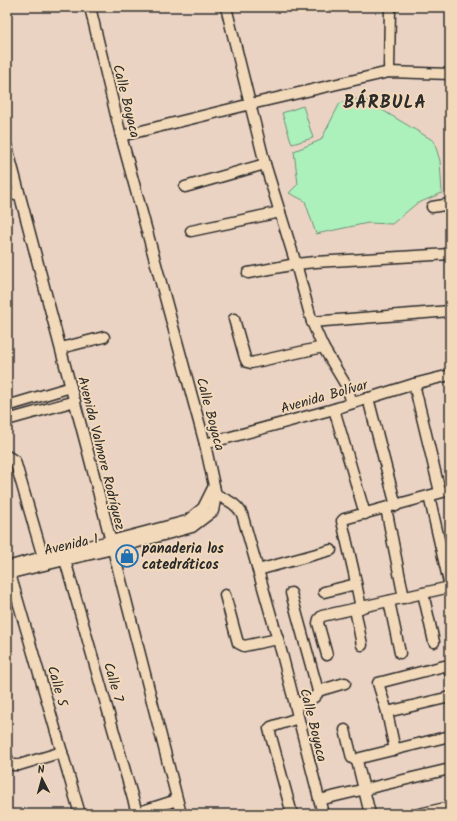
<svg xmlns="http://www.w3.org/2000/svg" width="457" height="821" font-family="Kalam,sans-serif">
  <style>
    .green { fill: #acf1bc; stroke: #6c8e74 }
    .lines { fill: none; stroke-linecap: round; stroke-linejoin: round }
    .minor-casing { stroke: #2b2b2b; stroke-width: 13 }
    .minor { stroke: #f2d9ba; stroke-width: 10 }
    .labels { text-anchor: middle; stroke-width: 4; stroke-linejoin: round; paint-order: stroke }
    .street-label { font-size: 14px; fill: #2b2b2b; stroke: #f2d9ba }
    .poi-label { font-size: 14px; font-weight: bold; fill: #2b2b2b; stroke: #f2d9ba; text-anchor: start }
    .district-label { font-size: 18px; font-weight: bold; letter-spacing: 1px; fill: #2b2b2b; stroke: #f2d9ba }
  </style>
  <rect width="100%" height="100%" fill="#ebd3c4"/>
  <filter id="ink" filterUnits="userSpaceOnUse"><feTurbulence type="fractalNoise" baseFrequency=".025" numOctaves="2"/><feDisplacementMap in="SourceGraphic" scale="8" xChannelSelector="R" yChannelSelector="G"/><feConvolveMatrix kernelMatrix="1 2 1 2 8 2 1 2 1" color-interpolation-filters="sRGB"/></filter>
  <g filter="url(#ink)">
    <g class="green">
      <path d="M362,98L434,141L440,161L442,193L416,204L392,224L368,223L316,234L305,201L289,193L298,184L294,151L321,140L340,103Z"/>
      <path d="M303,106L313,138L292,144L282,113Z"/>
    </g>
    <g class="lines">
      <g class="minor-casing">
        <g id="minor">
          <path d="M90,7L121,136L205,444L216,495C227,500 236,503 242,514L282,654L323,814"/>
          <path d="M226,7L265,164L296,264L312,322L323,347L347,387L352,403"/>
          <path d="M389,72L390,7"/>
          <path d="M121,136L251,104L389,72L450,74"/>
          <path d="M7,147L88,452L181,814"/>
          <path d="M185,187L265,164"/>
          <path d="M7,196L19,193"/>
          <path d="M432,207L450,204"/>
          <path d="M191,231L280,212"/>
          <path d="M248,273L296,264L315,262L450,254"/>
          <path d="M234,319L245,358L247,362L251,363L323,347"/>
          <path d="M312,322L450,311"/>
          <path d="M61,348L104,337"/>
          <path d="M414,384L440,492"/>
          <path d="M368,398L396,506"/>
          <path d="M7,406L71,387"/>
          <path d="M334,409L365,514"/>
          <path d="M7,420L75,401"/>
          <path d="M205,444L334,409L414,384L450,375"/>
          <path d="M7,456L15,461L43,557"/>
          <path d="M429,496L450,587"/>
          <path d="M386,508L404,598"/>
          <path d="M65,560L137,813"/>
          <path d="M7,567L64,551L111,541L187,521L203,508L214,486"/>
          <path d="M8,567L80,814"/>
          <path d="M258,570L331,550"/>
          <path d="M7,574L65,560L113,549L192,527L213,511L216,495"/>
          <path d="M324,592L356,584"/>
          <path d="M291,593L318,691C317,700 302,702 295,704"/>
          <path d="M423,593L434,642"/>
          <path d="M225,595L238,643L244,646L278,639"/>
          <path d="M389,601L400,653"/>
          <path d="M361,608L354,573L342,521L344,519L450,490"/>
          <path d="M355,609L362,645"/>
          <path d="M327,655L318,623L319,619L322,616L450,587"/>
          <path d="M450,673L449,667L444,666L378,683L387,712L450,697"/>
          <path d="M318,691L345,683"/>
          <path d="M387,712L395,750"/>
          <path d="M345,730L352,758L357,761"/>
          <path d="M7,757L8,761L13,765H19L62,752"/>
          <path d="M319,800L450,769"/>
          <path d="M133,814L177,800"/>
          <path d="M292,814L269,729L271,727L298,718"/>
          <path d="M370,814L357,761L360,758L450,736"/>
          <path d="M419,814L450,807"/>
        </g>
      </g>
      <use href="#minor" class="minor"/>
    </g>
  </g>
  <defs>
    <g id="shop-ring" transform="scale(1.15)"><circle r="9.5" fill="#f2d9ba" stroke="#1f6fb2" stroke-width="1.5"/><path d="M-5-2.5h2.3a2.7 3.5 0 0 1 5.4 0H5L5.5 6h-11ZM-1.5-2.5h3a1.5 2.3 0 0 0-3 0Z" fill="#1f6fb2"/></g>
  </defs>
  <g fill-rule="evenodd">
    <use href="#shop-ring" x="127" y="556"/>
  </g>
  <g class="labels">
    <g class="street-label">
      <text transform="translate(127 101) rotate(76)" y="5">Calle Boyaca</text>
      <text transform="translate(324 396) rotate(-16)" y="5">Avenida Bolívar</text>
      <text transform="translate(211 414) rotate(75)" y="5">Calle Boyaca</text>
      <text transform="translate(102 453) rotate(76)" y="5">Avenida Valmore Rodríguez</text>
      <text transform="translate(71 544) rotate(-13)" y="5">Avenida 1</text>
      <text transform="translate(114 682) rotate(74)" y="5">Calle 7</text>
      <text transform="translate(58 686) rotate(74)" y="5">Calle 5</text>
      <text transform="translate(314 725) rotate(76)" y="5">Calle Boyaca</text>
    </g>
    <g class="poi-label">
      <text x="142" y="553">panaderia los<tspan x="142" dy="16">catedráticos</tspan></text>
    </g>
    <g class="district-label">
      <text x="385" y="108">BÁRBULA</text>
    </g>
  </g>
  <rect width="457" height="821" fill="none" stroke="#f2d9ba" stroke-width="24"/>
  <rect x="12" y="12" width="433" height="797" fill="none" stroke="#2b2b2b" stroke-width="1.5" filter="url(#ink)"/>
  <g transform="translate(42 779) rotate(354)" stroke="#f2d9ba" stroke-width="3" paint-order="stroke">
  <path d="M0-3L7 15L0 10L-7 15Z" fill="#2b2b2b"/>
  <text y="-6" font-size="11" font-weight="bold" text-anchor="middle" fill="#2b2b2b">N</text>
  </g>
</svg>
